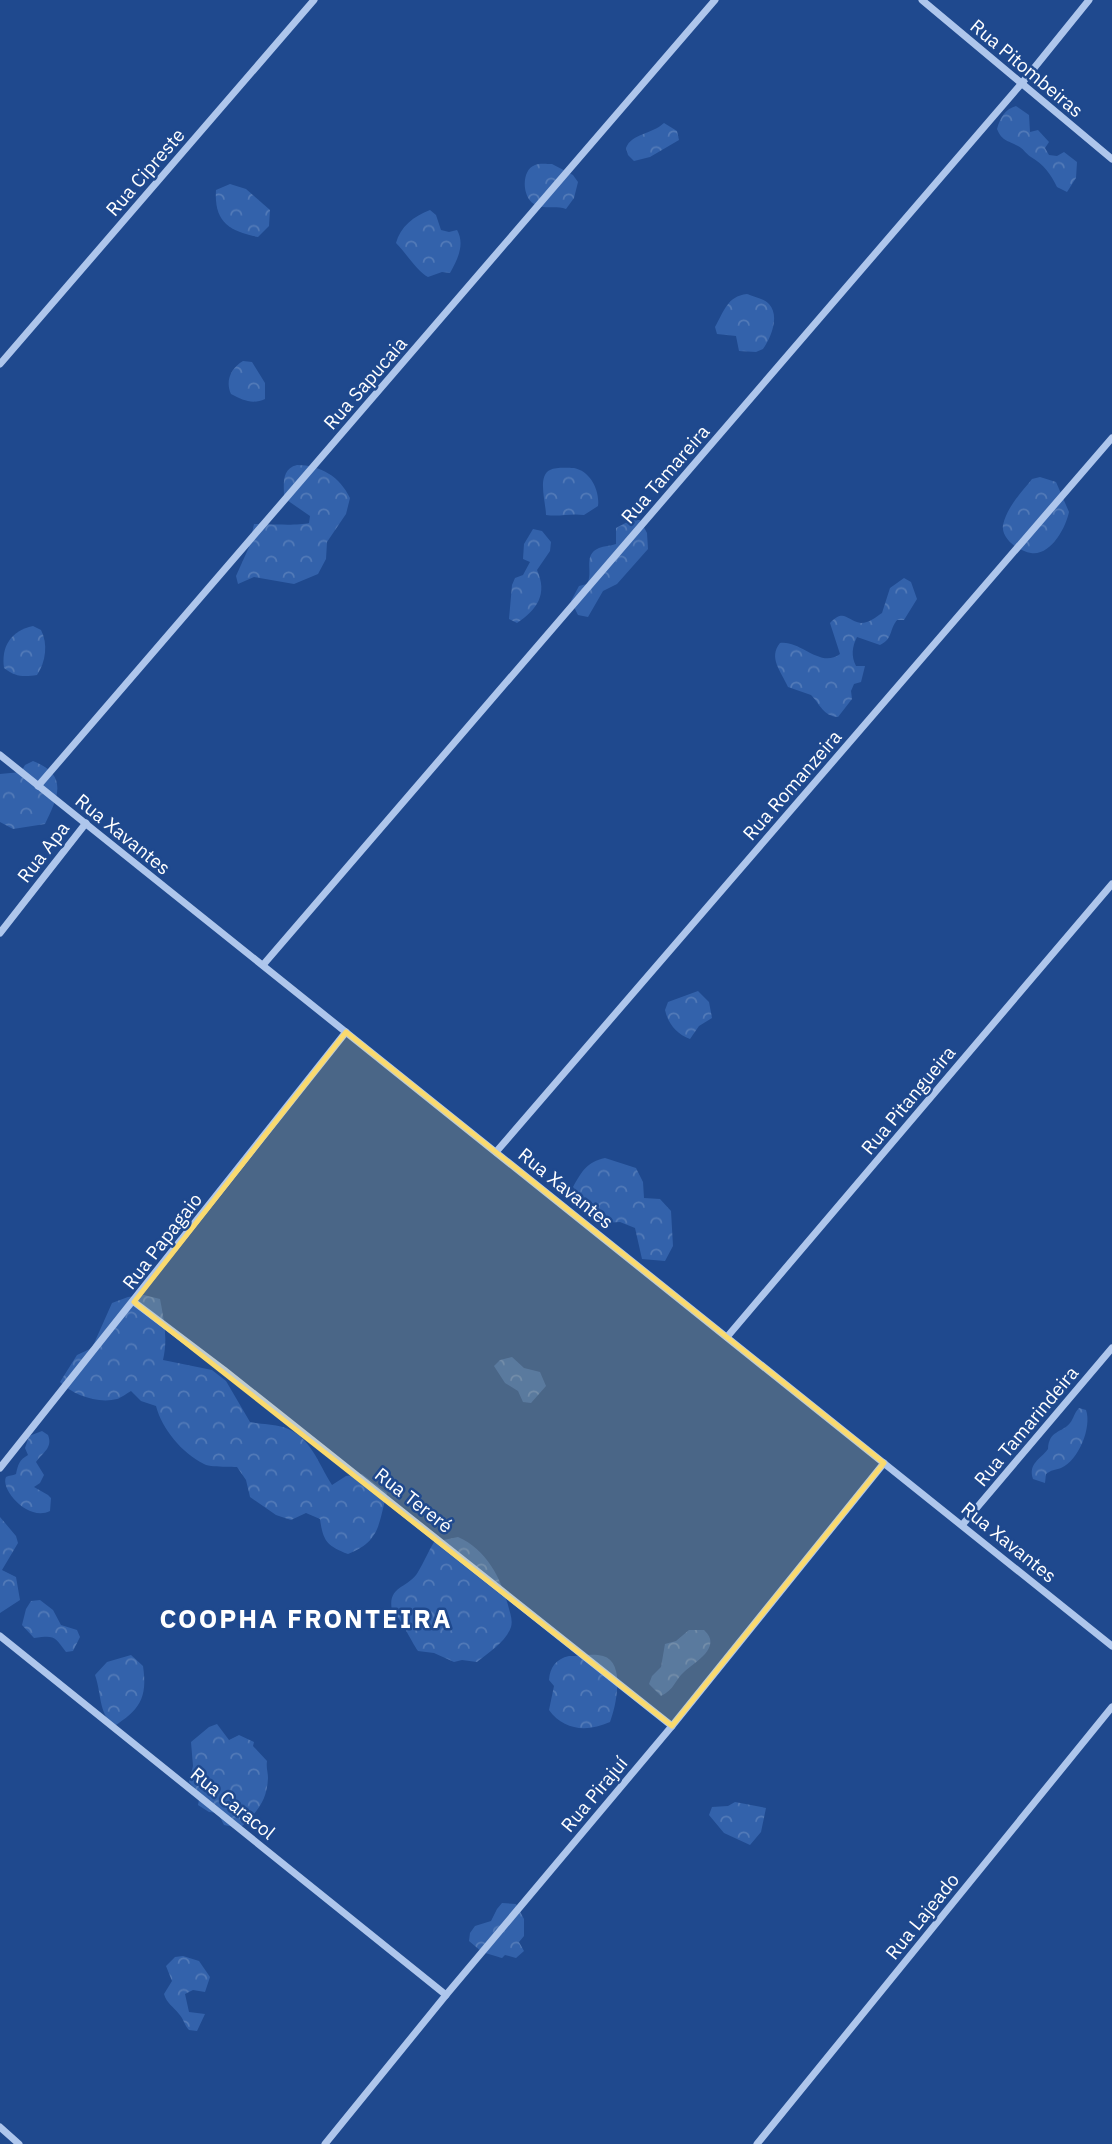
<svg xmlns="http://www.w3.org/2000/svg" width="1112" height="2144" font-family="'IBM Plex Sans',sans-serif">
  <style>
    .forest { fill: url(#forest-crowns) }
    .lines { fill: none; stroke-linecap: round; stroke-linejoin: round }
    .street { stroke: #aec6ec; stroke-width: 7 }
    .marked { fill: #fada6e; fill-opacity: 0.2; stroke: #fada6e; stroke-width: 5; stroke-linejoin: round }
    .labels { text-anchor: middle; stroke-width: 5; stroke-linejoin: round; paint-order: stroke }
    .street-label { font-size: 19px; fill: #fff; stroke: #1f498e }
    .district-label { font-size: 26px; font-weight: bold; letter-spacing: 2px; fill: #fff; stroke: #1f498e }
  </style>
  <defs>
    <pattern id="forest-crowns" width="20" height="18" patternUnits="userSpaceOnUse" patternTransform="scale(1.75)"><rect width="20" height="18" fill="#3362ab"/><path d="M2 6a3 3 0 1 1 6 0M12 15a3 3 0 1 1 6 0" fill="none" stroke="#527ab8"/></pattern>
  </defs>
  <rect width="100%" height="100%" fill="#1f498e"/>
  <g class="forest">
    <path d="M1016,106L1029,115L1030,132L1038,130L1049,142L1045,148L1049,155L1057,156L1064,152L1077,162L1076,178L1067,192L1057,187C1050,173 1044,165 1031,157C1026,154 1023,148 1018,146C1007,140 1002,141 997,129C1000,118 1005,109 1016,106Z"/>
    <path d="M664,123L677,131L679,140L650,157L634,161L628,155L626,148C632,133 651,135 664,123Z"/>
    <path d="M552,164L573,175L578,182L574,198L566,209C556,205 544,210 534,204C522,197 521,170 535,165C539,163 547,164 552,164Z"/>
    <path d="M230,184L246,189L270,210L269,226L258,237C229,231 214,222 216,190Z"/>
    <path d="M430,210L436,215L441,230L449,232L457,230C465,244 458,259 450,273L442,272L428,277C418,272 405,252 396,243C400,227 414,216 430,210Z"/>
    <path d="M747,294C754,297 763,298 769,304C780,316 771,338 763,349L756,352L739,351L736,336L717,334L715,327C724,312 727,296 747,294Z"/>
    <path d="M243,361L252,362L265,383V399C252,405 243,400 231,394C225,381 231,368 243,361Z"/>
    <path d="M297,465C321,465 340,477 350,498L346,514L327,542L326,559L318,574L294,584L254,577L238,584L236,576L249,547L254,524C267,524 299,526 309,523L310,516L284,498C284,484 281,469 297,465Z"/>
    <path d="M574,468C590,471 600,490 598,506L584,515C570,513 560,517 546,515C546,503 537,476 550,470C556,467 567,468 574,468Z"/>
    <path d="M1040,477L1056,482L1069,512C1066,527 1051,556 1031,553C1019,551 1001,539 1003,525C1007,507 1021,493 1032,479Z"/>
    <path d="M631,520H640L647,533L648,549L617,584L603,591L588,617L578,615L571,601L579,586L587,584C594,572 582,555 599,548C604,546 610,546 616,544V528Z"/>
    <path d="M533,529L542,531L551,542L550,551L537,570C548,594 537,610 517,623L509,619L512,585L515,578L523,575L530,562L523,559L524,544Z"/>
    <path d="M904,578L911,582L917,599L904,620H897C889,630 893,639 880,645L857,637C852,647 851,656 856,666H865L861,682L854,684L851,691L852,699L838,717C823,716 820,704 811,695L788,687C781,671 768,658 780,643C801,640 820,669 840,654L830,623C845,608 846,621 861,623C869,623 876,617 882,613L890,588Z"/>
    <path d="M33,626L41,630C48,643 46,662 37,675C24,677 15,677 4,668C1,646 11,631 33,626Z"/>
    <path d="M33,761C69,775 58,797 45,824L13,829L0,822V774L21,772L25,765Z"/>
    <path d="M698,991L709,1002L712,1018L699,1026L690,1039C677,1034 668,1024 665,1010L668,1002Z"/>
    <path d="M605,1158L636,1168L643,1182L644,1198L660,1199L671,1211L673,1246L665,1261L642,1259L635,1228L620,1222L604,1223L573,1187C582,1171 587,1162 605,1158Z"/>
    <path d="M144,1295L160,1299C164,1320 168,1339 163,1360L212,1370L226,1381L250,1422C260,1424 273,1424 283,1427C310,1435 318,1463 332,1485L346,1476L362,1474L387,1493C378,1524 381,1541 348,1554C327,1546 323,1541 320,1519L306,1513L291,1520L276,1515L250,1497L246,1480L237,1467C227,1466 212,1468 204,1464C182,1453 162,1429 156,1406L141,1401L131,1391C127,1393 121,1398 117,1399C98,1404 73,1395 60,1382L77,1355L92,1348L112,1303L128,1297Z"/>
    <path d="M512,1357L524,1368L540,1372L546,1386L531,1403L523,1402L518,1391L505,1383L494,1366L500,1360Z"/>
    <path d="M1079,1408L1086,1410C1092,1427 1079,1460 1061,1468C1055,1470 1051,1470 1046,1474L1045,1483L1033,1479C1028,1463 1040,1460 1048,1449C1049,1430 1062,1433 1070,1423C1074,1418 1074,1413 1079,1408Z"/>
    <path d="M42,1431L48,1435C53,1448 43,1452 36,1462L44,1475L40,1483L34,1487L48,1495L51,1498L50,1511C28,1522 0,1489 6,1477C9,1475 13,1476 16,1474C18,1465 19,1460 28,1455L25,1448L29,1436Z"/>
    <path d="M0,1517L16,1536L18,1543L2,1570L16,1577L20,1600L0,1613Z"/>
    <path d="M458,1537C486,1549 501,1578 508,1605C510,1613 513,1620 511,1627C506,1642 488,1653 477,1662L462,1660L454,1662L434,1653L418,1651C411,1641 399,1615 392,1611C387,1585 408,1589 418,1572C424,1562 428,1552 434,1542Z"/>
    <path d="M40,1600L53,1610L61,1625L77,1630L80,1637L73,1651L66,1652C54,1636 55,1635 34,1638L22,1625L26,1609L31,1601Z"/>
    <path d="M689,1630H704C723,1647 695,1662 684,1672C675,1680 674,1690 661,1696L649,1684L652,1676L661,1667L665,1644L676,1641Z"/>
    <path d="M131,1655L143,1666C148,1699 139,1710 113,1727C98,1709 102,1696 95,1675L107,1662Z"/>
    <path d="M569,1656C579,1656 593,1653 603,1656C626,1662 616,1707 610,1722C588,1732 564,1731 549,1710L554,1686L549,1680C550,1667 556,1659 569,1656Z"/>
    <path d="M217,1724L229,1740L239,1735L254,1742L253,1746L267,1761C266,1768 268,1772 268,1778C267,1802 256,1813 240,1828L224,1825L218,1813L209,1812L198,1805L200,1794L189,1782L193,1766L191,1742L209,1727Z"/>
    <path d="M735,1802L766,1808L761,1832L750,1845L724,1833L709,1815L712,1807L728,1806Z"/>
    <path d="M502,1903L516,1904L524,1919V1936L519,1942L524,1951L516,1958L505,1955L502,1958L482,1952L469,1941L470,1933L475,1926L491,1921L497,1909Z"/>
    <path d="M183,1956L199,1961L210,1977L205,1992L193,1990L185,1994L189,2012L205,2014L197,2031L189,2030C184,2025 184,2019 179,2014C173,2006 167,2004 164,1994L172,1981L166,1966L175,1957Z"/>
  </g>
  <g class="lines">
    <g class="street">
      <path d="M922,0L1112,159"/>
      <path d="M0,364L314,0"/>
      <path d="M0,755L1112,1646"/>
      <path d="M38,786L715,0"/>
      <path d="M0,933L86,823"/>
      <path d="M263,965L1022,83L1089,0"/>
      <path d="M496,1152L1112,438"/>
      <path d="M134,1302L224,1370L672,1726"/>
      <path d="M727,1337L1112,884"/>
      <path d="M0,1468L346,1032"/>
      <path d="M963,1524L1112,1348"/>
      <path d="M0,1636L446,1995"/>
      <path d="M0,2127L19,2144"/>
      <path d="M325,2144L446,1995L672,1726L884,1463"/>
      <path d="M757,2144L1112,1707"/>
    </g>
  </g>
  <path class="marked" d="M346,1032L884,1463L672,1726L134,1302Z"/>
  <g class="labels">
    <g class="street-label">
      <text transform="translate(1027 68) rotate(40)" y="7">Rua Pitombeiras</text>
      <text transform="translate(145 172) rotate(-49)" y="7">Rua Cipreste</text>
      <text transform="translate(365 383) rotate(-49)" y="7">Rua Sapucaia</text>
      <text transform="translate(665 474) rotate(-49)" y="7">Rua Tamareira</text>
      <text transform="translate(792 785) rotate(-49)" y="7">Rua Romanzeira</text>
      <text transform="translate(123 834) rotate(39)" y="7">Rua Xavantes</text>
      <text transform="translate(43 852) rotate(-52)" y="7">Rua Apa</text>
      <text transform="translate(908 1100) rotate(-50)" y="7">Rua Pitangueira</text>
      <text transform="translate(566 1188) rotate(39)" y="7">Rua Xavantes</text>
      <text transform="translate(162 1241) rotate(-52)" y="7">Rua Papagaio</text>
      <text transform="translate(1026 1426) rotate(-50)" y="7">Rua Tamarindeira</text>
      <text transform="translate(414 1500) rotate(38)" y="7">Rua Tereré</text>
      <text transform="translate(1009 1542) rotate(39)" y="7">Rua Xavantes</text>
      <text transform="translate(594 1794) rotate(-50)" y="7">Rua Pirajuí</text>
      <text transform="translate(233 1803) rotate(39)" y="7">Rua Caracol</text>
      <text transform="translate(922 1916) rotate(-51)" y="7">Rua Lajeado</text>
    </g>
    <g class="district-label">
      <text x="306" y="1628">COOPHA FRONTEIRA</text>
    </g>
  </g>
</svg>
